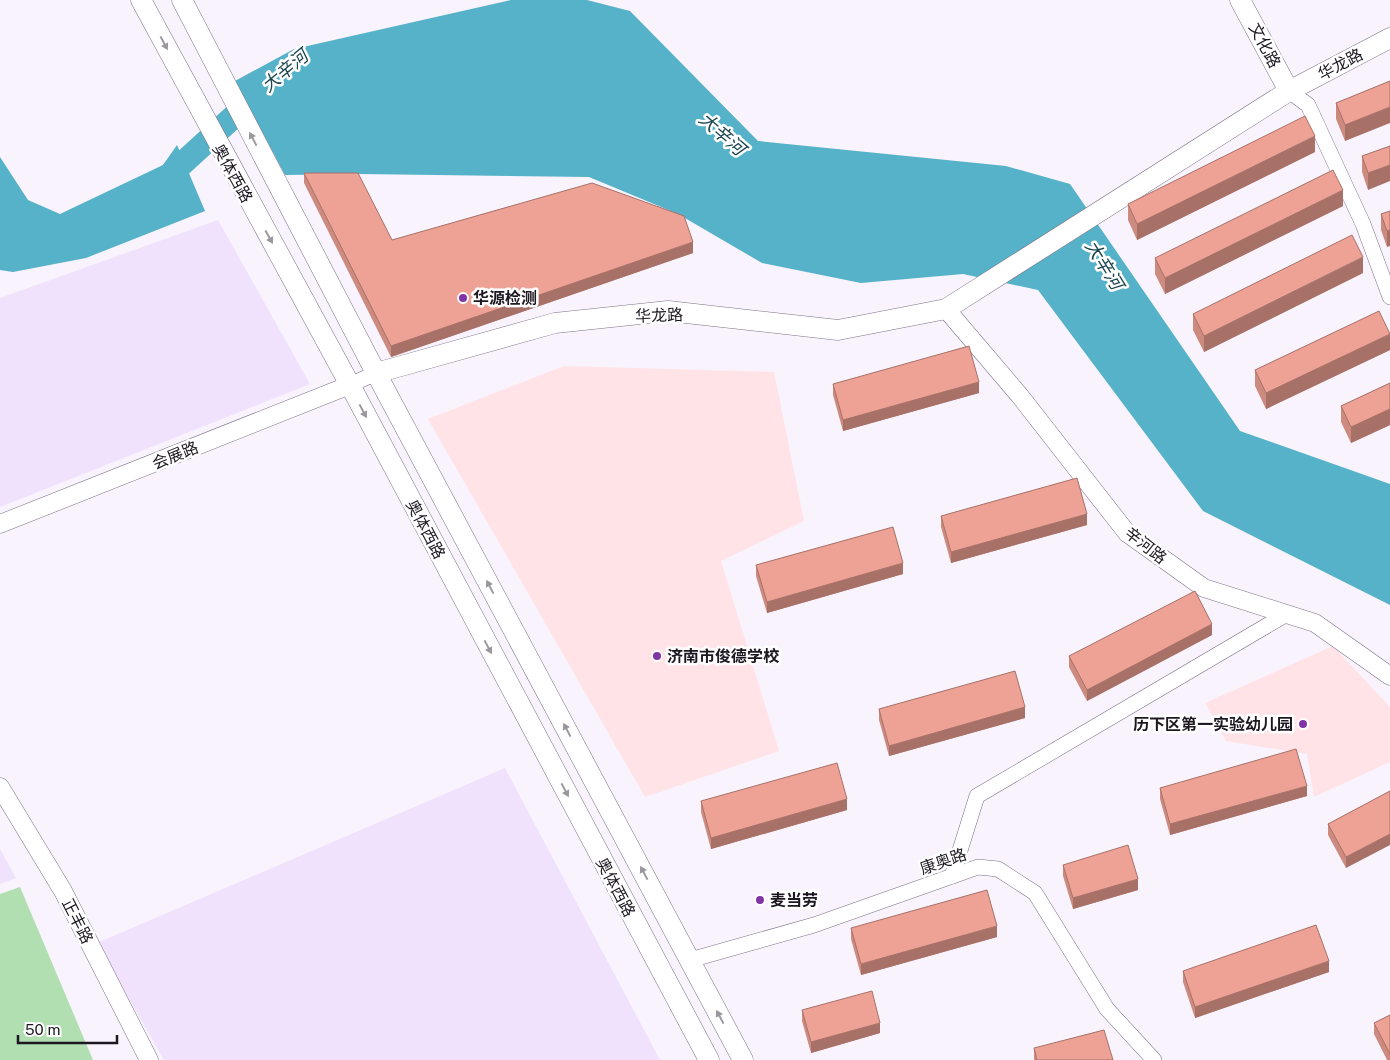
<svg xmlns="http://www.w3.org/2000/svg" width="1390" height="1060" font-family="'Public Sans','Noto Sans SC',sans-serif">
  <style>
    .built { fill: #f0e2fc }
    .education { fill: #ffe3e6 }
    .green { fill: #b1dfb1 }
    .water { fill: #56b2c8 }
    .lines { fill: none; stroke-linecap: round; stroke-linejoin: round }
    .river { stroke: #56b2c8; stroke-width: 24 }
    .minor-casing { stroke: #7e7288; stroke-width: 16 }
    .tertiary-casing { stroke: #7e7288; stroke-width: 19 }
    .secondary-casing { stroke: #7e7288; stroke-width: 21 }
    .minor { stroke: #fff; stroke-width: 15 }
    .tertiary { stroke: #fff; stroke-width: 18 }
    .secondary { stroke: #fff; stroke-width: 20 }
    .wall { fill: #cd8b80 }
    .shaded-wall { fill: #a77168 }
    .building { fill: #eea295; stroke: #a77168 }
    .oneway { fill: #99979b }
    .poi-dot { fill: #8034a5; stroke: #fff; stroke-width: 2 }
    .labels { text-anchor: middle; stroke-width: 5; stroke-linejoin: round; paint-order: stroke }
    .street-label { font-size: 16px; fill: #1c1720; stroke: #fff }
    .poi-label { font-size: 16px; font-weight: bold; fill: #1c1720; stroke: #fff; text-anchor: start }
    .water-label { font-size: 18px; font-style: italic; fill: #1b454f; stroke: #fff }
  </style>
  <rect width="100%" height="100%" fill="#f8f3fd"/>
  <g class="built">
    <path d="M218,220L310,384L0,507V298Z"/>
    <path d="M505,768L660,1060H164L97,943Z"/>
    <path d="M0,849L16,878L0,884Z"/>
  </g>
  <g class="education">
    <path d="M564,366L774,372L804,521L721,561L779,751L645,797L428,419Z"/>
    <path d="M1333,646L1390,707V762L1314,797L1307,754L1226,741L1205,703Z"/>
  </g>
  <path class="green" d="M20,887L93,1060H0V894Z"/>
  <g class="water">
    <path d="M511,0H587L630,11L758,141L1006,166L1070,184L1240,431L1390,484V605L1203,511L1038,290L963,274L861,283L762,263L678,214L589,177L360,174L285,175L235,81L294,49Z"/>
    <path d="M177,145L205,211L86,258L13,272L0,270V157L28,200L60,214L163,165Z"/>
  </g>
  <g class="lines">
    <path class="river" d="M160,184L255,97"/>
    <g class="minor-casing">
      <g id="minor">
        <path d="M1289,91L1308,105L1363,224L1390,297"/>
        <path d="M350,385L376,373"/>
        <path d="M952,876L977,796L1285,615"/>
        <path d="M690,960L814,925L978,867L998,869L1035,893L1107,1009L1154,1060"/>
      </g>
    </g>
    <g class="tertiary-casing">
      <g id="tertiary">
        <path d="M946,309L1020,396L1127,533L1204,588L1315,623L1390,676"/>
        <path d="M0,524L350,385"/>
        <path d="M0,787L63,891L149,1060"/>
      </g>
    </g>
    <g class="secondary-casing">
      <g id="secondary">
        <path d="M141,0L350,385L709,1060"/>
        <path d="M182,0L376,373L743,1060"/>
        <path d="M1240,0L1289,91"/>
        <path d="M376,373L555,323L668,311L838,330L946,309L1289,91L1390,38"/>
      </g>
    </g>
    <use href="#minor" class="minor"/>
    <use href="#tertiary" class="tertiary"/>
    <use href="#secondary" class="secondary"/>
  </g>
  <g class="wall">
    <path d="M1390,81L1345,141L1336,119V103Z"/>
    <path d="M1390,146L1368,190L1362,172V156Z"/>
    <path d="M1315,152L1137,240L1128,220V204Z"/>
    <path d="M304,173L392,240L693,253L391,357L304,183Z"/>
    <path d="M1343,206L1165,294L1155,274V258Z"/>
    <path d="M1390,211L1387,247L1381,230V214Z"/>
    <path d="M1363,273L1204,352L1193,330V314Z"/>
    <path d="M1390,350L1266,409L1255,386V370Z"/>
    <path d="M1390,383V425L1351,443L1341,422V406Z"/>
    <path d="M833,384L979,393L843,431L833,395Z"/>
    <path d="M941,516L1087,525L951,563L941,527Z"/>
    <path d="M756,565L903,574L767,613L756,576Z"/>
    <path d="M1212,635L1087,701L1069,667V656Z"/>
    <path d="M879,709L1025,718L889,756L879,720Z"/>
    <path d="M1160,788L1307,796L1170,835L1160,799Z"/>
    <path d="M1390,791L1346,868L1328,835V824Z"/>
    <path d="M701,801L847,810L711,849L701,812Z"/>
    <path d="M1063,865L1138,890L1073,909L1063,876Z"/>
    <path d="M851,928L997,937L861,975L851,939Z"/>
    <path d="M1183,971L1329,972L1195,1018L1183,982Z"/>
    <path d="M802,1010L880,1033L811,1053L802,1021Z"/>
    <path d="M1390,1015V1060H1387L1374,1034V1023Z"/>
    <path d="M1034,1048L1113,1060H1034Z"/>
  </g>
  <g class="shaded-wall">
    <path d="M1390,107V123L1345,141V125Z"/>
    <path d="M1315,136V152L1137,240V224Z"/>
    <path d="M1390,165V181L1368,190V173Z"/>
    <path d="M1343,190V206L1165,294V278Z"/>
    <path d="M1390,230V246L1387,247V231Z"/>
    <path d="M693,242V253L391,357V346Z"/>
    <path d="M1363,257V273L1204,352V336Z"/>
    <path d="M1390,334V350L1266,409V393Z"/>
    <path d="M979,382V393L843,431V420Z"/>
    <path d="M1390,409V425L1351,443V427Z"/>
    <path d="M1087,514V525L951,563V552Z"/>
    <path d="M903,563V574L767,613V602Z"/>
    <path d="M1212,624V635L1087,701V690Z"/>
    <path d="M1025,707V718L889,756V746Z"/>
    <path d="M1307,786V796L1170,835V824Z"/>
    <path d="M847,799V810L711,849V838Z"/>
    <path d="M1390,834V845L1346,868V857Z"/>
    <path d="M1138,879V890L1073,909V898Z"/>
    <path d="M997,926V937L861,975V964Z"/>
    <path d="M1329,961V972L1195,1018V1007Z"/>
    <path d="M880,1023V1033L811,1053V1042Z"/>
  </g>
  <g class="building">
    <path d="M1390,81V107L1345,125L1336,103Z"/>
    <path d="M1305,116L1315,136L1137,224L1128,204Z"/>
    <path d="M1390,146V165L1368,173L1362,156Z"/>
    <path d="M1333,170L1343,190L1165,278L1155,258Z"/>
    <path d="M304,173H358L392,240L592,183L684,216L693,242L391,346Z"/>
    <path d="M1390,211V230L1387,231L1381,214Z"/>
    <path d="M1352,235L1363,257L1204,336L1193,314Z"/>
    <path d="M1379,311L1390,334L1266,393L1255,370Z"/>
    <path d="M969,346L979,382L843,420L833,384Z"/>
    <path d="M1390,383V409L1351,427L1341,406Z"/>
    <path d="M1077,478L1087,514L951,552L941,516Z"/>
    <path d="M893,527L903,563L767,602L756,565Z"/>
    <path d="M1195,591L1212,624L1087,690L1069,656Z"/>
    <path d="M1015,671L1025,707L889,746L879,709Z"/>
    <path d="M1296,749L1307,786L1170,824L1160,788Z"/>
    <path d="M837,763L847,799L711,838L701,801Z"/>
    <path d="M1390,791V834L1346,857L1328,824Z"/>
    <path d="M1128,845L1138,879L1073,898L1063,865Z"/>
    <path d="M987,890L997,926L861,964L851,928Z"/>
    <path d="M1316,925L1329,961L1195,1007L1183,971Z"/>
    <path d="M872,991L880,1023L811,1042L802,1010Z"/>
    <path d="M1390,1015V1054L1374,1023Z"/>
    <path d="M1104,1030L1113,1060H1037L1034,1048Z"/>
  </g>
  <defs><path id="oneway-solid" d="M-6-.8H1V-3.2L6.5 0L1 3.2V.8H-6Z" transform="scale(1.25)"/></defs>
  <g class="oneway">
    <use href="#oneway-solid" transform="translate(164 43) rotate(62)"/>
    <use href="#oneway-solid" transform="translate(253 139) rotate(-118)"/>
    <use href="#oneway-solid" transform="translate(269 237) rotate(61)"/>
    <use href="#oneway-solid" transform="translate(363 411) rotate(62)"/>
    <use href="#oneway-solid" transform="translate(490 587) rotate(-118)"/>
    <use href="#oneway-solid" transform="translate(488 647) rotate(62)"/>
    <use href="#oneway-solid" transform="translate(567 730) rotate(-118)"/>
    <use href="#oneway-solid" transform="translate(565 790) rotate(62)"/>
    <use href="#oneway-solid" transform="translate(644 873) rotate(-118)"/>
    <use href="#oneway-solid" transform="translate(720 1017) rotate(-118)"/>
  </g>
  <g class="poi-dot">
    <circle cx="463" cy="298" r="5"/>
    <circle cx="657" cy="656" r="5"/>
    <circle cx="1303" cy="724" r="5"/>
    <circle cx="760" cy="900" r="5"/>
  </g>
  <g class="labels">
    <g class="street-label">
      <text transform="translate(1265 45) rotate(62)" y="6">文化路</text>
      <text transform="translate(1340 64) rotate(-28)" y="6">华龙路</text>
      <text transform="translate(233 173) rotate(61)" y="6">奥体西路</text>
      <text transform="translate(659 315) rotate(-2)" y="6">华龙路</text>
      <text transform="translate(175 455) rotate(-22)" y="6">会展路</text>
      <text transform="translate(426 529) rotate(62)" y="6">奥体西路</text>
      <text transform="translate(1146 545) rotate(38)" y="6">辛河路</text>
      <text transform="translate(943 861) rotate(-19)" y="6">康奥路</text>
      <text transform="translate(616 887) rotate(62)" y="6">奥体西路</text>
      <text transform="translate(78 921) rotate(63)" y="6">正丰路</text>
    </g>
    <g class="poi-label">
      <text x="473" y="304">华源检测</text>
      <text x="667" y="662">济南市俊德学校</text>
      <text x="1293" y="730" text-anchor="end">历下区第一实验幼儿园</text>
      <text x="770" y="906">麦当劳</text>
    </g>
    <g class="water-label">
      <text transform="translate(285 71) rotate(-40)" y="6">大辛河</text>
      <text transform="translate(722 134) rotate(41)" y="6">大辛河</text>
      <text transform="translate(1104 265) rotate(58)" y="6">大辛河</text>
    </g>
  </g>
  <path d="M18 1035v8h99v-8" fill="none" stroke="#1c1720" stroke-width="2.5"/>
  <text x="25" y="1035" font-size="15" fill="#1c1720" stroke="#ffffff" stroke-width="4" paint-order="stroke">50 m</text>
</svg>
